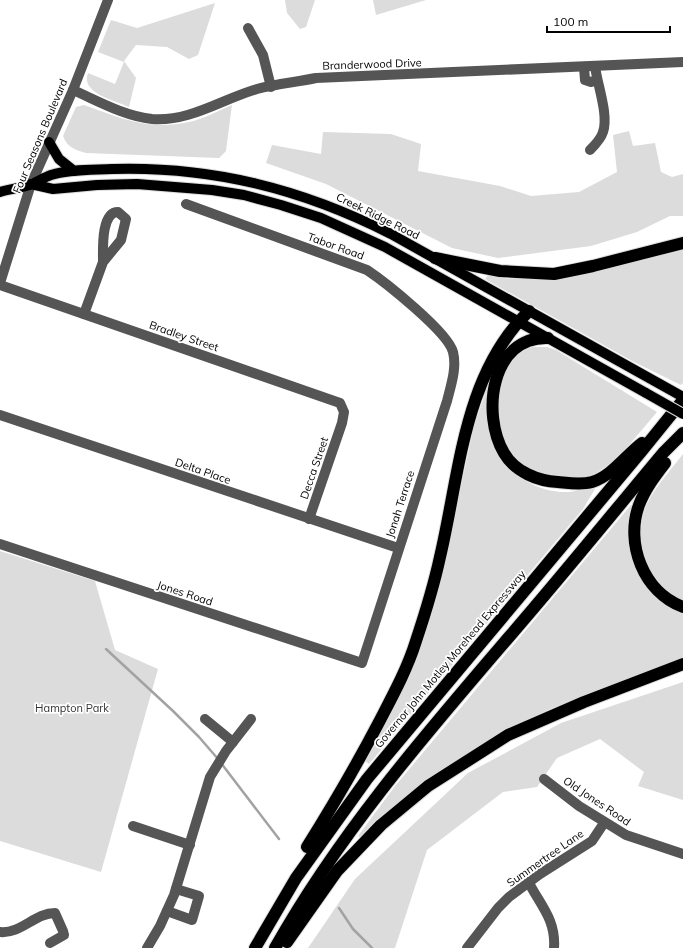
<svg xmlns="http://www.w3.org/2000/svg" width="683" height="948" font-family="Mulish,sans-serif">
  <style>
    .green { fill: #dcdcdc }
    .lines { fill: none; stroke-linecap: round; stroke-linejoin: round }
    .stream { stroke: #a3a3a3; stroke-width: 2.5 }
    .major-casing { stroke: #dbdbdb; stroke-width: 12 }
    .highway-casing { stroke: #dbdbdb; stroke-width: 14 }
    .minor { stroke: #555; stroke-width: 10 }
    .major { stroke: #000; stroke-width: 10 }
    .highway { stroke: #000; stroke-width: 12 }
    .major-bridge-casing { stroke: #dbdbdb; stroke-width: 12; stroke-linecap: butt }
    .major-bridge { stroke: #000; stroke-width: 10 }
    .labels { text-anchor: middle; stroke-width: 3.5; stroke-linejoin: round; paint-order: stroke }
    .street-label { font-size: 11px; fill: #000; stroke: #fff }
    .park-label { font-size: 11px; fill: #333; stroke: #fff }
  </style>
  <rect width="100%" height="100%" fill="#fff"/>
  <g class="green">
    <path d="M285,0H315L306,27L300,29L287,13Z"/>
    <path d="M373,0H426L376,15Z"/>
    <path d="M215,3L198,55L189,59L167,47L136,45L124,61L136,78L129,107C114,100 80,93 88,73L115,84L124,62L98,52L111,20L137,28Z"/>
    <path d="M84,105C120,118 149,131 189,122C203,119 218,111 232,105L226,151L219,158L86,153C75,150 67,147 63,136L76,107Z"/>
    <path d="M629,131L633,146L655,143L661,172L672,177L683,174V216H670L637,232L591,246L498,258L452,248L326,184L266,163L272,145L321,154L323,132L391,134L421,144L418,171L500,186L531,196L579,192L617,172L613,135Z"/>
    <path d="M683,246V383L681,385L634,362L485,279L488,275L510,279H540Z"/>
    <path d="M532,347H547L556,350L657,412L618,458L590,477L577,479L547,478L523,466L512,454L503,439L498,422L497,406L500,388L505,372L511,360L521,352Z"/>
    <path d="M494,368C492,385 487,403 488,420C488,455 520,486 553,491C558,492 564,492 569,492C577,492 587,485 595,489L583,509L369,764L365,761L385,724L426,626L444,565L474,426Z"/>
    <path d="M683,454V601C667,595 654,581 648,565C628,515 653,492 683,454Z"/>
    <path d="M631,505L634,507C631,518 628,529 629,541C630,571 654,603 683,614V658L552,708L511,728L362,838L358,836L395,786Z"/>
    <path d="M0,551L95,581L115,650L158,669L101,872L0,841Z"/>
    <path d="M683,682V800L638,786L644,772L600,739L557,758L537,787L503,792L427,850L395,948H308L355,879L468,773L561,723Z"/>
  </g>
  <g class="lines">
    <g class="stream">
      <path d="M106,649L173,711L199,737L218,759"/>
      <path d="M221,763L279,839"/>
      <path d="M339,908L353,929L372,948"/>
    </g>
    <g class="major-casing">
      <g id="major">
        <path d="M49,142L59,159L74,171"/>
        <path d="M31,184L53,189L97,185L137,184L212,190L244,195L281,205L321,218L385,247L646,393"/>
        <path d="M0,192C10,189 22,188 32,184C39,181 45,177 51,175C70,169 92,170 112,169C212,166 302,189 391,234L683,397"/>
      </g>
    </g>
    <g class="highway-casing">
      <g id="highway">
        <path d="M435,258L500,271L554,274L593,266L683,243"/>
        <path d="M548,338C491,336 481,414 504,453C515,472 538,481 558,482C569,483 581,485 592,482C612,476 626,455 642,443"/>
        <path d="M665,463C655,476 645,489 639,505C625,543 643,592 683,607"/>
        <path d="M307,847C332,807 356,766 378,724C392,697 407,670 416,641C425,614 434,585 440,557C460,473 463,375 529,311"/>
        <path d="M287,942L337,871L381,825L428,786L508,735L584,702L683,664"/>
        <path d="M255,948L296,878L367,779L641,452L683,400"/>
        <path d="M275,948C339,834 424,736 509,637C561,577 612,514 663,453L683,433"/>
      </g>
    </g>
    <g class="minor">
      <path d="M248,28L263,55L271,87"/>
      <path d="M584,67L585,80L591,82L597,80"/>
      <path d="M73,90C98,101 124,116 152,119C190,122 222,99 257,89C276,84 297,82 316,78L683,62"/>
      <path d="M590,150C595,145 601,139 603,132C609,115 597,84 595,66"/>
      <path d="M0,283L31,184L73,90L108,0"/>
      <path d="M0,285L340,403L344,412L342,423L309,519"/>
      <path d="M84,314L103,262L121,240L126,219L118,212C101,212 103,249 103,262"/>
      <path d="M0,415L398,548"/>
      <path d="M0,544L362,663L447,401C451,385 457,368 453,352C448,332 385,282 367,270L186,204"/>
      <path d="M205,719L233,742"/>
      <path d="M544,779L579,806L626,835L683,854"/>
      <path d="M133,826L190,845"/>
      <path d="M529,883C541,906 556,920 554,948"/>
      <path d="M167,911L192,920L199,896L176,889"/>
      <path d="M0,932C21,934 35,913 55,913L63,931L64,935L50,943"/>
      <path d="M147,948L160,926L174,895L210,777L226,751L251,719"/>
      <path d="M467,948L498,908L509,897L540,874L592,841L604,823"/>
    </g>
    <use href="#major" class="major"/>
    <use href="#highway" class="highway"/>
    <g class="major-bridge-casing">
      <path id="major-bridge" d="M646,393L683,414"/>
    </g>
    <use href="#major-bridge" class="major-bridge"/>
  </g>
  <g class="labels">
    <g class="street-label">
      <text transform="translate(372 64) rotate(-2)" y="4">Branderwood Drive</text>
      <text transform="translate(40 136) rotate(-67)" y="4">Four Seasons Boulevard</text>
      <text transform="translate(378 216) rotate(26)" y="4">Creek Ridge Road</text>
      <text transform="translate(336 246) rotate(20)" y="4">Tabor Road</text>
      <text transform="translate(184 336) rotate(19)" y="4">Bradley Street</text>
      <text transform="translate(314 468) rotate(-71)" y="4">Decca Street</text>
      <text transform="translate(203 471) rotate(19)" y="4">Delta Place</text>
      <text transform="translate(400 504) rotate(-72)" y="4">Jonah Terrace</text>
      <text transform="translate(185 593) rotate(18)" y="4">Jones Road</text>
      <text transform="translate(450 659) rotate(-50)" y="4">Governor John Motley Morehead Expressway</text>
      <text transform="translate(597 801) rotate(34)" y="4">Old Jones Road</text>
      <text transform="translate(545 858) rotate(-35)" y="4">Summertree Lane</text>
    </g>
    <g class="park-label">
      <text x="72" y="712">Hampton Park</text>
    </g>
  </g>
  <path d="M547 26v6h123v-6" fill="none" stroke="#000000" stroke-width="2"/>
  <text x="553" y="26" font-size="12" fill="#000000" stroke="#ffffff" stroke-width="3" paint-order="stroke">100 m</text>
</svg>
